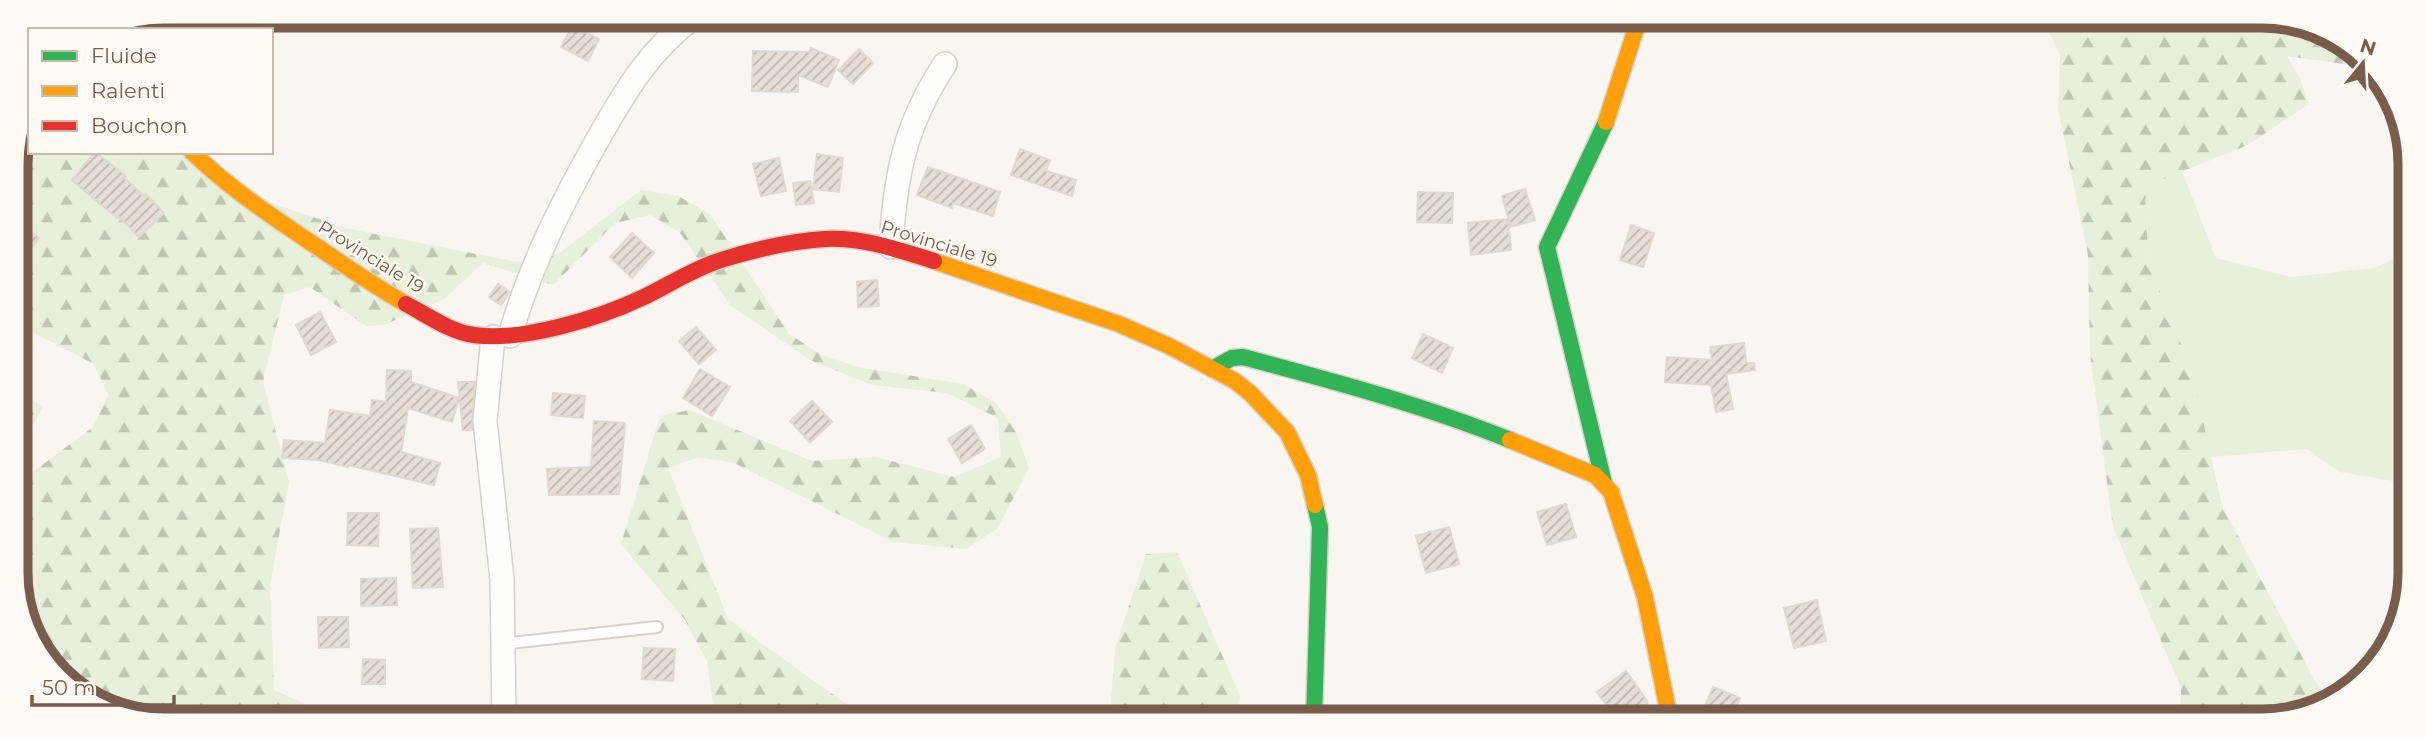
<svg xmlns="http://www.w3.org/2000/svg" width="2426" height="737" font-family="Montserrat,sans-serif">
  <style>
    .grass { fill: #e7f0db }
    .forest { fill: url(#forest-firs) }
    .building { fill: url(#building-hatch); stroke: #e2d8d2; stroke-width: 2 }
    .lines { fill: none; stroke-linecap: round; stroke-linejoin: round }
    .lane-casing { stroke: #d7d1cb; stroke-width: 14 }
    .street-casing { stroke: #d7d1cb; stroke-width: 26 }
    .fast-casing { stroke: #d9d2cb; stroke-width: 19 }
    .slow-casing { stroke: #d9d2cb; stroke-width: 19 }
    .jam-casing { stroke: #d9d2cb; stroke-width: 19 }
    .lane { stroke: #fefefd; stroke-width: 10 }
    .street { stroke: #fefefd; stroke-width: 23 }
    .fast { stroke: #30b455; stroke-width: 16 }
    .slow { stroke: #ff9f0a; stroke-width: 16 }
    .jam { stroke: #e5322d; stroke-width: 16 }
    .labels { text-anchor: middle; stroke-width: 5; stroke-linejoin: round; paint-order: stroke }
    .street-label { font-size: 18px; fill: #7a5c4d; stroke: #fffaf3 }
    .rim { fill: none; stroke: #7a5c4d; stroke-width: 9 }
  </style>
  <defs>
    <pattern id="forest-firs" width="22" height="20" patternUnits="userSpaceOnUse" patternTransform="scale(1.75)"><rect width="22" height="20" fill="#e7f0db"/><path d="M5 1l3.5 6h-7zM16 11l3.5 6h-7z" fill="#c0c6b4"/></pattern>
    <pattern id="building-hatch" width="6" height="6" patternUnits="userSpaceOnUse" patternTransform="scale(1.75)"><rect width="6" height="6" fill="#e6ded7"/><path d="M-1 1l2-2M0 6l6-6M5 7l2-2" fill="none" stroke="#bfb7b1"/></pattern>
  </defs>
  <rect width="100%" height="100%" fill="#f9f5f0"/>
  <path class="grass" d="M2182,171L2216,258L2291,277L2375,268L2407,252L2406,483L2340,472L2307,449L2210,457L2192,371L2150,266L2145,213L2146,185Z"/>
  <g class="forest">
    <path d="M2044,20L2300,21L2373,66L2394,108L2386,106L2352,65L2287,56L2300,79L2309,104L2248,145L2146,186L2145,213L2150,266L2192,371L2222,506L2315,681L2328,698L2271,721H2180L2181,688L2113,527L2090,354L2088,255L2058,108L2060,56Z"/>
    <path d="M30,118V152H192L248,195L345,228L517,262L557,255L641,190L678,196L710,214L789,334L822,355L858,367L963,384L996,403L1016,432L1029,468L997,529L966,549L894,542L734,463L699,457L668,468L728,619L866,718H715L707,661L685,620L621,544L660,416L689,410L812,461L875,457L954,477L1001,457L998,418L947,393L872,385L810,360L731,306L680,233L651,215L615,223L553,285L483,263L444,299L384,325L366,326L310,287L284,295L263,382L289,482L270,584L274,690L335,717L126,716L59,677L19,601L18,483L93,427L108,395L94,364L17,324L16,155L25,119Z"/>
    <path d="M17,392L43,407L26,437L18,440Z"/>
    <path d="M1177,552L1240,696L1234,719L1110,718L1115,648L1146,554Z"/>
  </g>
  <g class="building">
    <path d="M572,26L599,39L588,61L561,47Z"/>
    <path d="M811,48L839,60L828,87L798,75V92L752,91L753,51L809,52Z"/>
    <path d="M859,49L873,63L853,84L838,70Z"/>
    <path d="M1020,149L1050,160L1046,171L1076,180L1072,196L1011,175Z"/>
    <path d="M95,152L126,176L124,178L144,196L146,194L164,213L139,237L118,216L117,218L72,180Z"/>
    <path d="M817,154L843,158L839,192L813,189Z"/>
    <path d="M779,158L786,191L761,196L753,164Z"/>
    <path d="M928,167L1000,192L993,216L953,203L952,208L917,195Z"/>
    <path d="M810,181L814,203L796,205L793,183Z"/>
    <path d="M1525,189L1535,220L1511,227L1502,196Z"/>
    <path d="M1418,192L1453,193L1452,223L1417,222Z"/>
    <path d="M1508,219L1511,250L1471,255L1468,223Z"/>
    <path d="M16,220L39,238L17,266Z"/>
    <path d="M1631,225L1654,233L1643,267L1620,260Z"/>
    <path d="M632,233L654,253L632,278L610,257Z"/>
    <path d="M877,280L879,306L858,307L857,282Z"/>
    <path d="M498,284L510,292L501,305L489,297Z"/>
    <path d="M320,312L336,342L311,355L296,325Z"/>
    <path d="M696,327L716,350L699,364L679,341Z"/>
    <path d="M1423,334L1453,348L1442,373L1412,358Z"/>
    <path d="M1744,343L1746,363H1754L1755,370L1726,374L1733,409L1716,412L1711,385L1665,382L1667,357L1712,360L1710,347Z"/>
    <path d="M700,369L730,387L712,416L683,398Z"/>
    <path d="M387,370L411,371V382L459,398L452,422L408,408L401,452L440,463L434,485L348,465V467L319,460L282,458L284,440L325,443L330,410L370,416L372,400L386,402Z"/>
    <path d="M458,382H475L472,430H463Z"/>
    <path d="M553,393L585,396L583,418L551,415Z"/>
    <path d="M812,401L832,422L810,442L790,421Z"/>
    <path d="M594,421L625,423L619,494L549,495L547,469L591,467Z"/>
    <path d="M971,425L985,449L962,463L948,439Z"/>
    <path d="M1566,504L1576,537L1547,545L1537,512Z"/>
    <path d="M348,513H379L378,546L347,545Z"/>
    <path d="M1449,527L1459,564L1426,573L1416,536Z"/>
    <path d="M438,528L443,587L413,588L410,529Z"/>
    <path d="M396,578L397,605L361,606V579Z"/>
    <path d="M1817,600L1826,641L1794,648L1784,608Z"/>
    <path d="M318,617H348L349,647L319,648Z"/>
    <path d="M644,648L675,649L673,681L642,679Z"/>
    <path d="M363,659L385,660V684H362Z"/>
    <path d="M1626,671L1647,701L1651,720H1639L1623,709L1614,715L1597,692Z"/>
    <path d="M1713,687L1740,698L1731,719L1704,708Z"/>
  </g>
  <g class="lines">
    <g class="lane-casing">
      <path id="lane" d="M501,644L657,627"/>
    </g>
    <g class="street-casing">
      <g id="street">
        <path d="M891,247C895,176 905,124 945,64"/>
        <path d="M510,336C529,269 560,207 594,146C622,97 647,51 694,17"/>
        <path d="M493,337L485,421L502,579L504,717"/>
      </g>
    </g>
    <g class="fast-casing">
      <g id="fast">
        <path d="M1212,369L1232,358L1243,357C1333,381 1423,405 1510,440"/>
        <path d="M1604,483L1547,247L1606,122"/>
        <path d="M1314,719L1320,527L1315,505"/>
      </g>
    </g>
    <g class="slow-casing">
      <g id="slow">
        <path d="M1606,122L1639,19"/>
        <path d="M192,152C227,186 267,213 307,240C340,262 372,285 406,304"/>
        <path d="M934,261L1119,324L1169,346L1235,381L1250,393L1287,432L1308,475L1315,505"/>
        <path d="M1510,440L1595,475L1611,492L1645,597L1670,720"/>
      </g>
    </g>
    <g class="jam-casing">
      <path id="jam" d="M406,304C427,315 450,332 474,335C522,342 600,318 644,297C669,285 693,269 721,260C753,250 791,241 825,239C862,237 899,250 934,261"/>
    </g>
    <use href="#lane" class="lane"/>
    <use href="#street" class="street"/>
    <use href="#fast" class="fast"/>
    <use href="#slow" class="slow"/>
    <use href="#jam" class="jam"/>
  </g>
  <g class="labels">
    <g class="street-label">
      <text transform="translate(939 244) rotate(17)" y="6">Provinciale 19</text>
      <text transform="translate(371 257) rotate(32)" y="6">Provinciale 19</text>
    </g>
  </g>
  <path d="M0 0H2426V737H0ZM164 28H2262A136 136 0 0 1 2398 164V573A136 136 0 0 1 2262 709H164A136 136 0 0 1 28 573V164A136 136 0 0 1 164 28Z" fill="#fffaf3" fill-rule="evenodd"/>
  <path class="rim" d="M164 28H2262A136 136 0 0 1 2398 164V573A136 136 0 0 1 2262 709H164A136 136 0 0 1 28 573V164A136 136 0 0 1 164 28Z"/>
  <rect x="28" y="28" width="245" height="126" fill="#fffaf3" stroke="#cabbb1" stroke-width="2"/>
  <rect x="42" y="51" width="35" height="10" fill="#30b455" stroke="#cabbb1" stroke-width="2"/>
  <text x="91" y="63" font-size="21" fill="#7a5c4d">Fluide</text>
  <rect x="42" y="86" width="35" height="10" fill="#ff9f0a" stroke="#cabbb1" stroke-width="2"/>
  <text x="91" y="98" font-size="21" fill="#7a5c4d">Ralenti</text>
  <rect x="42" y="121" width="35" height="10" fill="#e5322d" stroke="#cabbb1" stroke-width="2"/>
  <text x="91" y="133" font-size="21" fill="#7a5c4d">Bouchon</text>
  <g transform="translate(2363 63) rotate(18)" stroke="#fffaf3" stroke-width="5" paint-order="stroke">
  <path d="M0-5L12 26L0 18L-12 26Z" fill="#7a5c4d"/>
  <text y="-10" font-size="19" font-weight="bold" text-anchor="middle" fill="#7a5c4d">N</text>
  </g>
  <path d="M32 695v10h142v-10" fill="none" stroke="#7a5c4d" stroke-width="3.5"/>
  <text x="42" y="695" font-size="21" fill="#7a5c4d" stroke="#fffaf3" stroke-width="5" paint-order="stroke">50 m</text>
</svg>
